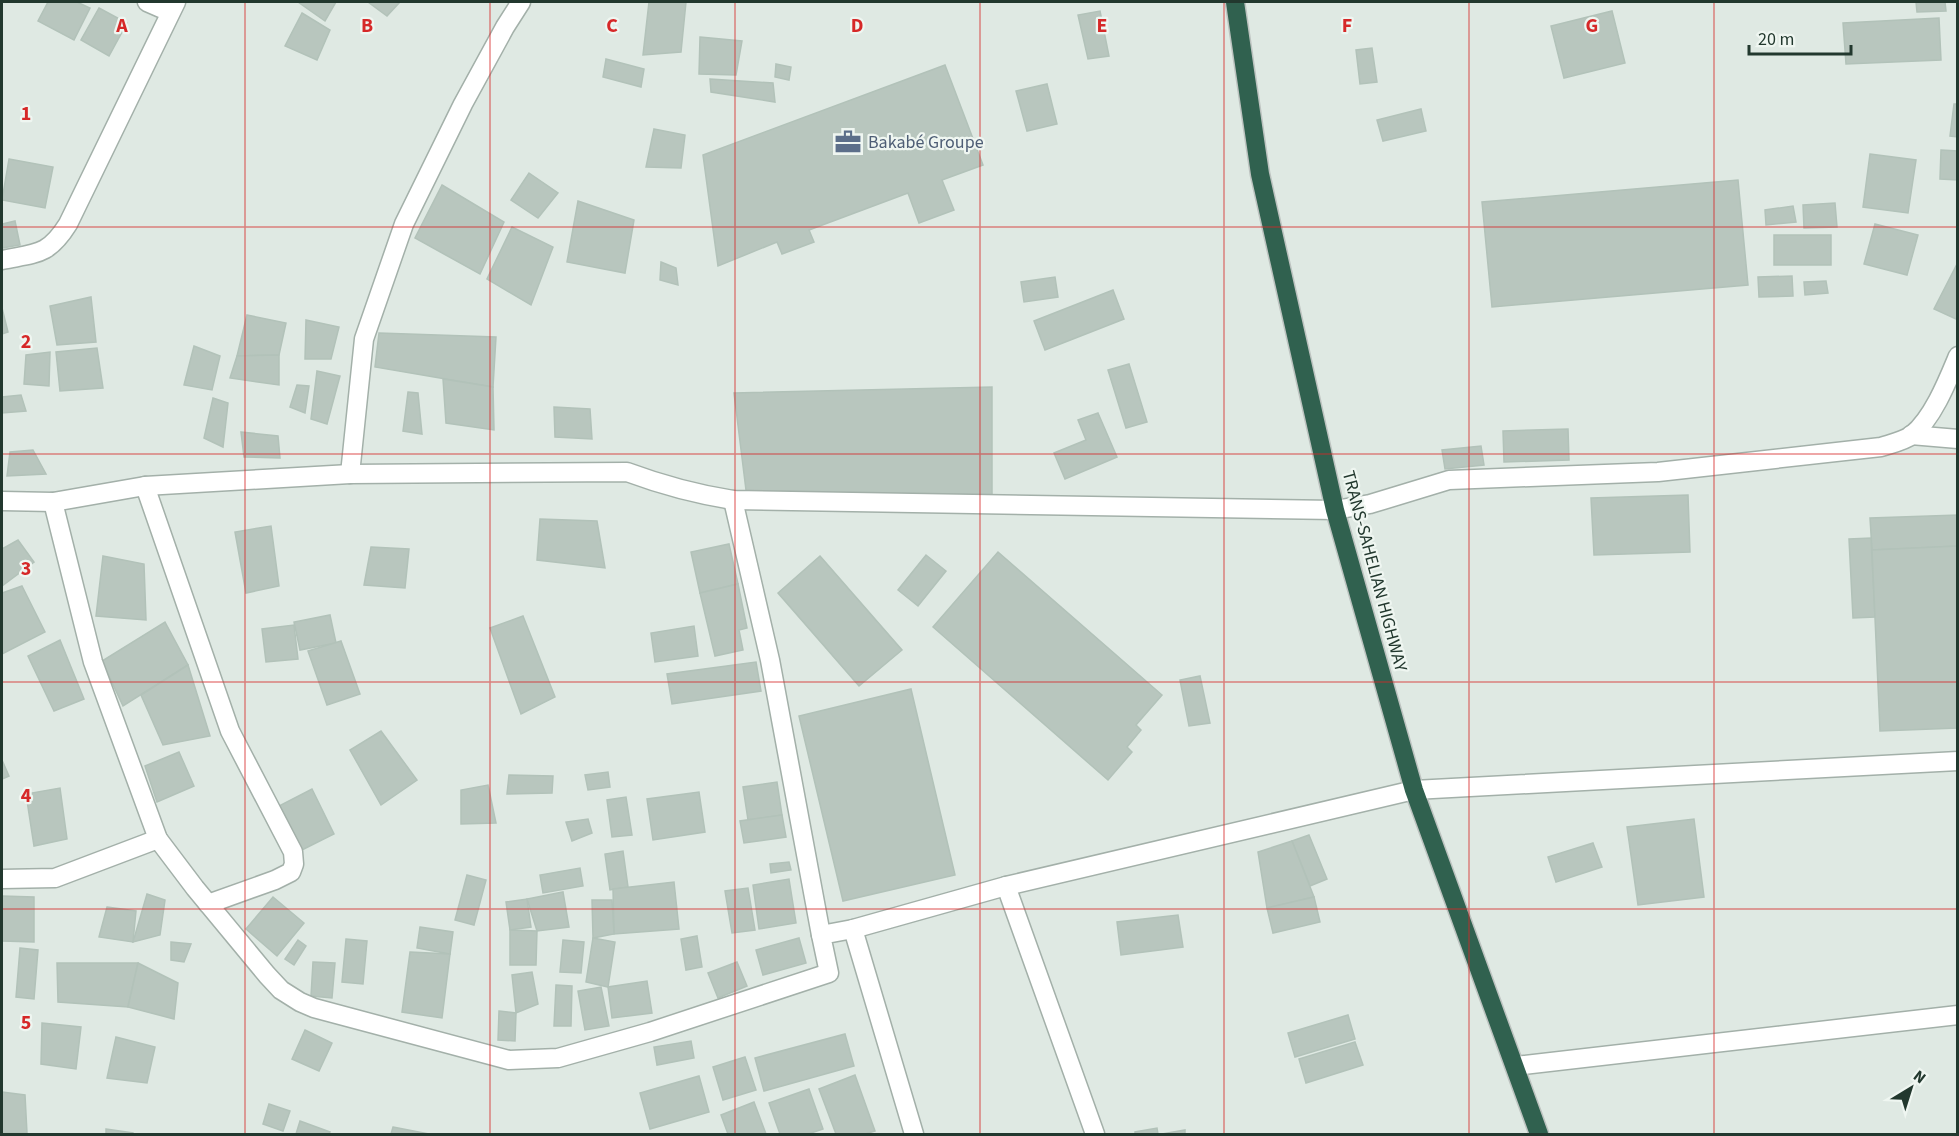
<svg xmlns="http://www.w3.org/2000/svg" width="1959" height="1136" font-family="'Source Sans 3',sans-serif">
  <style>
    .building { fill: #b8c6be; stroke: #b2c2b9; stroke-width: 1.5 }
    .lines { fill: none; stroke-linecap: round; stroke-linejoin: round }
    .street-casing { stroke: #a3b0a9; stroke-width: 21 }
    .highway-casing { stroke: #bdc3c0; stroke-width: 21 }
    .street { stroke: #fff; stroke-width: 18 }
    .highway { stroke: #30614f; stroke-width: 18 }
    .grid { fill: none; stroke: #d62828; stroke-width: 1.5; stroke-opacity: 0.55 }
    .labels { text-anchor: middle; stroke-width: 4.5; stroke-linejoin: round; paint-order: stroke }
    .service-label { font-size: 18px; fill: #4e5e75; stroke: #eff6f1; text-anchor: start }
    .street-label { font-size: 18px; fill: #22382e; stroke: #eff6f1 }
    .grid-label { font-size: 20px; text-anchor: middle; font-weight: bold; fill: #d62828; stroke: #eff6f1; stroke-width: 4.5; stroke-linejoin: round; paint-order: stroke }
  </style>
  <rect width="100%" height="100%" fill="#dfe9e3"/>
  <g class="building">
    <path d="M48,2H77L90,8L74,40L38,21Z"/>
    <path d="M298,2H336L325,21Z"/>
    <path d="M368,2H400L387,16Z"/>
    <path d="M649,2H686L681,52L643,55Z"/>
    <path d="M1916,2H1945L1946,11L1917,12Z"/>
    <path d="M99,8L127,23L109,56L81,40Z"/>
    <path d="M1100,11L1109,56L1088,59L1078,15Z"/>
    <path d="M1612,11L1625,63L1564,78L1551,26Z"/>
    <path d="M302,13L330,30L317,60L285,46Z"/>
    <path d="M1939,18L1941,60L1846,64L1843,23Z"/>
    <path d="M700,37L742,41L736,75L699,74Z"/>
    <path d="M1372,48L1377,82L1360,84L1356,50Z"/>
    <path d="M606,59L644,69L641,87L603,77Z"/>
    <path d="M776,64L791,67L789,80L775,77Z"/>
    <path d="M945,65L983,165L942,180L954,210L919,223L908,193L809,230L814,242L782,254L777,242L718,266L703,155Z"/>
    <path d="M710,79L773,83L775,102L711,92Z"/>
    <path d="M1047,84L1057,124L1027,131L1016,91Z"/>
    <path d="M1954,104H1958V137L1950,136Z"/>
    <path d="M1421,109L1426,131L1383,141L1377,120Z"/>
    <path d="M654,129L685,135L681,168L646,167Z"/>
    <path d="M1941,150L1958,151V180L1940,179Z"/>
    <path d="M1870,154L1916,160L1908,213L1863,207Z"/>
    <path d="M9,159L53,167L45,208L2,200Z"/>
    <path d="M529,173L558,193L538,218L511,200Z"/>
    <path d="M1738,180L1748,285L1492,307L1482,202Z"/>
    <path d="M442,185L504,222L480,274L415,238Z"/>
    <path d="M578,201L634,220L625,273L567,262Z"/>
    <path d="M1835,203L1837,227L1804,228L1803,205Z"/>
    <path d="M1793,206L1796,222L1766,225L1765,210Z"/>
    <path d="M15,221L20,245L2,248V224Z"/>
    <path d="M1875,224L1918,235L1907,275L1864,264Z"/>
    <path d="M512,227L553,247L531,305L487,279Z"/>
    <rect x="1774" y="235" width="57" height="30"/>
    <path d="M661,262L676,268L678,285L660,280Z"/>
    <path d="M1958,262V315L1956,319L1934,309Z"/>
    <path d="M1792,276L1793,296L1759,297L1758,277Z"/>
    <path d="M1055,277L1058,297L1024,302L1021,282Z"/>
    <path d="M1826,281L1828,293L1805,295L1804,282Z"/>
    <path d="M1113,290L1124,319L1045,350L1034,321Z"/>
    <path d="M91,297L96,342L57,345L50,306Z"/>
    <path d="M2,308L8,332L2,334Z"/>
    <path d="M247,315L286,323L279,355L237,356Z"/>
    <path d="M306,320L339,327L331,359H305Z"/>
    <path d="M379,333L496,337L493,387L375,367Z"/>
    <path d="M194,346L220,356L212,390L184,385Z"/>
    <path d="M97,348L103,388L60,391L56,352Z"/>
    <path d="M50,352L49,386L24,384L26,355Z"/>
    <path d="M279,355V385L230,378L237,356Z"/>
    <path d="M1129,364L1147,422L1126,428L1108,370Z"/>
    <path d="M317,371L340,376L327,424L311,419Z"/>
    <path d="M443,379L493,387L494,430L446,423Z"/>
    <path d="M297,385L309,386L305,413L290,407Z"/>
    <path d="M992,387V498H747L734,393Z"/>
    <path d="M408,392L418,393L422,434L403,431Z"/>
    <path d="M21,395L26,411L2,413V397Z"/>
    <path d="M213,398L228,403L223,447L204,438Z"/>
    <path d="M554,407L590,409L592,439L555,437Z"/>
    <path d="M1098,413L1117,457L1065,479L1054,453L1086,440L1078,420Z"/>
    <path d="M1568,429L1569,460L1504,462L1503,431Z"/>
    <path d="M241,432L278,436L280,458L244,457Z"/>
    <path d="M1481,446L1484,465L1445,469L1442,450Z"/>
    <path d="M33,450L46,474L7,476L10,452Z"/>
    <path d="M1688,495L1690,552L1594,555L1591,498Z"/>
    <path d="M1958,515V546L1872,550L1870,518Z"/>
    <path d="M540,519L597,521L605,568L537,560Z"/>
    <path d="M271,526L279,586L246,593L235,532Z"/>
    <path d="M1871,538L1875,617L1853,618L1849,539Z"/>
    <path d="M18,540L34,562L2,586V549Z"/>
    <path d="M729,544L738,584L700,593L691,552Z"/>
    <path d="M1958,546V728L1880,731L1872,550Z"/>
    <path d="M371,547L409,549L405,588L364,585Z"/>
    <path d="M998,552L1162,695L1136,725L1141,730L1127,747L1132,752L1108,780L933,627Z"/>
    <path d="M926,555L946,571L918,606L898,590Z"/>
    <path d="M103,556L144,564L146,620L96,616Z"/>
    <path d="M820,556L902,650L859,686L778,593Z"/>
    <path d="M738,584L747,628L739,630L743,650L715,656L700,593Z"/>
    <path d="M22,586L45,632L2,654V593Z"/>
    <path d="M330,615L336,643L300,650L294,622Z"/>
    <path d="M523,616L555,697L521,714L490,628Z"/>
    <path d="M165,622L188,665L123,706L102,661Z"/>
    <path d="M294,625L298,659L266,662L262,629Z"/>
    <path d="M694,626L698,656L655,662L651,633Z"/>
    <path d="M60,640L84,699L54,711L28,656Z"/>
    <path d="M341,641L360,694L327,705L308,651Z"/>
    <path d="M756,662L761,691L672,704L667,674Z"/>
    <path d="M188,665L210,736L163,745L141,695Z"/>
    <path d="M1200,676L1210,723L1189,726L1180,680Z"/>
    <path d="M911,689L955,875L843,901L799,716Z"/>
    <path d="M381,731L417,780L381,805L350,750Z"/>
    <path d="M179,752L194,786L157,802L145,766Z"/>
    <path d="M2,760L9,776L2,779Z"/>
    <path d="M608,772L610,787L588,790L585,775Z"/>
    <path d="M509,775L553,776L552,793L507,794Z"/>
    <path d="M777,782L782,815L748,820L743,787Z"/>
    <path d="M488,785L496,823L461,824V790Z"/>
    <path d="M60,788L67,839L34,846L26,794Z"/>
    <path d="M312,789L334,834L300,851L277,807Z"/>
    <path d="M699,792L705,832L653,840L647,799Z"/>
    <path d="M626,797L632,835L612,837L607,800Z"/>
    <path d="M782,815L786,837L744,843L740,821Z"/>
    <path d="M588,819L592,833L572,841L566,822Z"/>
    <path d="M1694,819L1704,897L1638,905L1627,827Z"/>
    <path d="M1309,835L1327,879L1310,886L1292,841Z"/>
    <path d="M1292,841L1314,897L1267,908L1258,852Z"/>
    <path d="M1593,843L1602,867L1556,882L1548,857Z"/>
    <path d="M623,851L628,887L610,890L605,854Z"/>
    <path d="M789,862L791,870L771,873L770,864Z"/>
    <path d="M580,868L583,886L543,893L540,875Z"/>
    <path d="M467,875L486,880L474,925L455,920Z"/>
    <path d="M789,879L796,923L759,929L753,885Z"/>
    <path d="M674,882L679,929L614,934L613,889Z"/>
    <path d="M748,888L755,930L732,933L725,891Z"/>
    <path d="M563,892L569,927L537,931L527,899Z"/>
    <path d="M147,894L165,900L160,935L133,942Z"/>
    <path d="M2,896L34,897V942L2,941Z"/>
    <path d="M273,897L304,923L277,956L246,929Z"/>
    <path d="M1314,897L1320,922L1273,933L1267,908Z"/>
    <path d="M527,899L531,927L510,930L506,902Z"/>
    <path d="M592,900H612L614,934L593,938Z"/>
    <path d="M107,907L136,911L133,942L99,937Z"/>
    <path d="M1178,915L1183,947L1121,955L1117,922Z"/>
    <path d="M420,927L453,932L450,954L417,948Z"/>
    <path d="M510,930L537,931L536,965H510Z"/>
    <path d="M697,936L702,967L686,970L681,939Z"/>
    <path d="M593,938L615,942L608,987L586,982Z"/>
    <path d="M799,938L806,963L763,975L756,950Z"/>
    <path d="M346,939L367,941L363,984L342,982Z"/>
    <path d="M298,940L306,946L294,965L285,959Z"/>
    <path d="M563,940L584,942L581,973L560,972Z"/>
    <path d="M171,942L191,944L184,962L171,960Z"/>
    <path d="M20,948L38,950L34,999L16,997Z"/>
    <path d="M410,952L450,954L442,1018L402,1012Z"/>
    <path d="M313,962L335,963L332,998L311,996Z"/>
    <path d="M737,962L747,986L718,998L708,973Z"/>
    <path d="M57,963H138L128,1007L58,1002Z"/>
    <path d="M138,963L178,983L174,1019L128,1007Z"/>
    <path d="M532,972L538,1004L516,1013L512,975Z"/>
    <path d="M647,981L652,1013L612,1018L608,987Z"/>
    <path d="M556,985L572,986L571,1026H554Z"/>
    <path d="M601,987L609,1026L585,1030L578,991Z"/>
    <path d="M499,1011L516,1013L515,1041L498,1040Z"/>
    <path d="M1348,1015L1355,1039L1295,1057L1288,1033Z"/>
    <path d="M42,1023L81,1027L76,1069L41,1064Z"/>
    <path d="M305,1030L332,1043L319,1071L292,1059Z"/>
    <path d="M845,1034L854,1066L764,1091L755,1058Z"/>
    <path d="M116,1037L155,1047L147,1083L107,1078Z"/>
    <path d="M691,1041L694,1058L657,1065L654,1047Z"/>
    <path d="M1355,1042L1363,1065L1306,1083L1299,1059Z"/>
    <path d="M745,1057L756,1090L723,1100L713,1067Z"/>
    <path d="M855,1075L875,1131L865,1134H836L819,1089Z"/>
    <path d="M699,1076L709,1112L650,1129L640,1093Z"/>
    <path d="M809,1089L823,1129L808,1134H780L769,1103Z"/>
    <path d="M2,1092L25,1095L27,1133H2Z"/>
    <path d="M754,1102L766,1134H728L721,1115Z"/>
    <path d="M269,1104L290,1111L283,1131L263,1124Z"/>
    <path d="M300,1121L330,1132L329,1134H296Z"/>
    <path d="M393,1127L429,1134H391Z"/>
    <path d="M1157,1128L1158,1134H1135V1132Z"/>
    <path d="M106,1129L133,1133V1134H106Z"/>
    <path d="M1185,1130V1134H1162Z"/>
  </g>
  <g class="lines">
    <g class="street-casing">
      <g id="street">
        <path d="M147,2L170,12"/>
        <path d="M2,260C36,253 48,256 68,224L176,2"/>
        <path d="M1911,435L1958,439"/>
        <path d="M350,474L364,339L404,224L463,104L505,27L521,2"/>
        <path d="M145,486L230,731L293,852L294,864L291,872L275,880L208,904"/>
        <path d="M733,500L770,660L821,935"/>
        <path d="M2,501L53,502L145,486L350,474L627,472C662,485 695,494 733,500L1335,510L1370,504L1449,480L1658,472L1881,447C1890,444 1904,441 1912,435C1933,418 1948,380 1958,356"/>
        <path d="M53,502L93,662L158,839L195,888L267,975L281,990L300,1002L314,1008L509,1060L558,1058L650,1032L829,973L821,935L853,929L1006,886L1414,790L1958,761"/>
        <path d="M2,879L55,878L158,839"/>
        <path d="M1006,886L1095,1134"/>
        <path d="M853,929L914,1134"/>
        <path d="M1515,1066L1958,1015"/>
      </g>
    </g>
    <g class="highway-casing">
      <path id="highway" d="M1235,2L1260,174L1335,510L1414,790L1539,1134"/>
    </g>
    <use href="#street" class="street"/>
    <use href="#highway" class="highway"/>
  </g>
  <path class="grid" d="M245,2V1134M490,2V1134M735,2V1134M980,2V1134M1224,2V1134M1469,2V1134M1714,2V1134M2,227H1958M2,454H1958M2,682H1958M2,909H1958"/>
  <defs>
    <g id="office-bare" transform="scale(2.07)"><path d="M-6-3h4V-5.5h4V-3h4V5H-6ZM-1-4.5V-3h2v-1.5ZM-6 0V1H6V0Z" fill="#5c6f8a" stroke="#eff6f1" stroke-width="2.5" paint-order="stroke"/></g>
  </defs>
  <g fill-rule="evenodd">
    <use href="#office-bare" x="848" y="142"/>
  </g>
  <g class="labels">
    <g class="service-label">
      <text x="868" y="148">Bakabé Groupe</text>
    </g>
    <g class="street-label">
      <text transform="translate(1375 571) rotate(75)" y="6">TRANS-SAHELIAN HIGHWAY</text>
    </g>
  </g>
  <g class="grid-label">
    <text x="122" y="32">A</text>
    <text x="367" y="32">B</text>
    <text x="612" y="32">C</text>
    <text x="857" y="32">D</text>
    <text x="1102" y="32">E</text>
    <text x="1347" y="32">F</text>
    <text x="1592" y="32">G</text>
    <text x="26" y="120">1</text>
    <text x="26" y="348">2</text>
    <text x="26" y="575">3</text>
    <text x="26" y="802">4</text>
    <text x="26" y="1029">5</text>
  </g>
  <rect width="1959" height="1136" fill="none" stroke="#22382e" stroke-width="6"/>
  <g transform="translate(1911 1088) rotate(38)" stroke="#eff6f1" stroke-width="4.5" paint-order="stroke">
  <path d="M0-4.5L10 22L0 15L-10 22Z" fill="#22382e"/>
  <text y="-9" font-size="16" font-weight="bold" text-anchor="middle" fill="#22382e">N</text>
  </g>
  <path d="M1749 45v9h102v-9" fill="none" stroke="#22382e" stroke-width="3"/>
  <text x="1758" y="45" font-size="18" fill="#22382e" stroke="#eff6f1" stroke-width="4.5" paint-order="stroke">20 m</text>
</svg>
